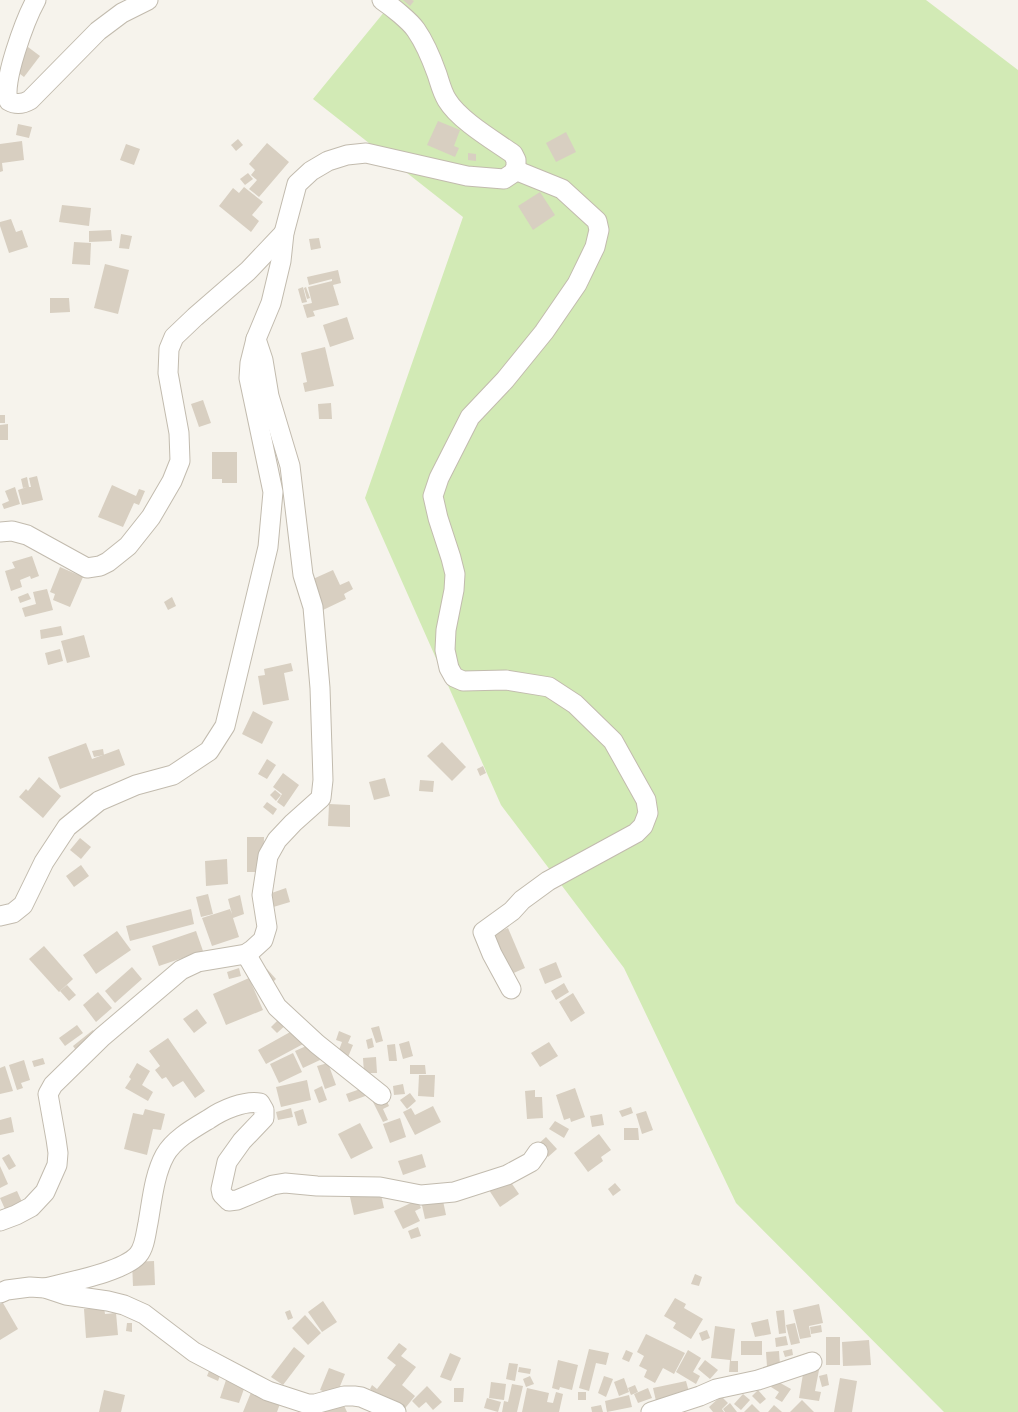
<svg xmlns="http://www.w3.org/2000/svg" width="1018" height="1412" font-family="Overpass,sans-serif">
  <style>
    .green { fill: #d2eab5 }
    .building { fill: #d8cfc1 }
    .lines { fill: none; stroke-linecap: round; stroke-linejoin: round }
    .minor-casing { stroke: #c2bbae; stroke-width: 21 }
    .minor { stroke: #fff; stroke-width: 19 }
  </style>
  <rect width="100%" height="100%" fill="#f6f3ec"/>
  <path class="green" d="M394,0H926L1018,70V1412H944L736,1203L624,968L501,805L365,498L463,217L313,99Z"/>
  <g class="building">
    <path d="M403,0H412L414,1L410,6Z"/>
    <path d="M28,47L40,56L24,77L12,68Z"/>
    <path d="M438,121L460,130L454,146L459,148L455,157L427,145Z"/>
    <path d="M18,124L32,127L29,138L16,135Z"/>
    <path d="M566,132L576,152L556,162L546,143Z"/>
    <path d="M238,139L243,145L236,151L231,145Z"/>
    <path d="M22,141L24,160L2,163L3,171L0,172V144Z"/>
    <path d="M267,143L289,162L259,197L249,189L257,180L251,175L255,170L249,164Z"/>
    <path d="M126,144L140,149L134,165L120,160Z"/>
    <path d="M468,153L476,154V161L468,160Z"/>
    <path d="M248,173L253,179L245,185L240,179Z"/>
    <path d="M244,187L263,202L252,215L259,221L251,232L219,206L233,188L239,193Z"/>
    <path d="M540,192L555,215L533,230L518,206Z"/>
    <path d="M62,205L91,208L89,226L59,222Z"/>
    <path d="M11,219L16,232L22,230L28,247L9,253L0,226V222Z"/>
    <path d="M111,230L112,241L89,242V231Z"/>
    <path d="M121,234L132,236L129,249L119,248Z"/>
    <path d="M319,238L321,248L311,250L309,239Z"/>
    <path d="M74,242L91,243L90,265L72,264Z"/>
    <path d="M105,264L129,270L118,314L94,308Z"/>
    <path d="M338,270L341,283L333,285L339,305L313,311L315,316L307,318L303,305L312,303L308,287L332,281V279L309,285L307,277Z"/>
    <path d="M303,287L307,302L302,303L298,289Z"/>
    <path d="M306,287L310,298L307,299L304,288Z"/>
    <path d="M50,298H69L70,312L50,313Z"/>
    <path d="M347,317L354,339L330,347L323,325Z"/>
    <path d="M325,347L334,386L305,392L303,383L307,382L301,353Z"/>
    <path d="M203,400L211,423L199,427L191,404Z"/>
    <path d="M331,403L332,419H319L318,404Z"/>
    <rect x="0" y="415" width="5" height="8"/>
    <path d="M8,424V440H0V425Z"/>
    <path d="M212,452H237V483H222V479H212Z"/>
    <path d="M37,476L43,500L22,505L18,490L27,487L23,488L21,479L27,477L29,487H31L29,478Z"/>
    <path d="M112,485L136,496L139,489L145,491L139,505L134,503L123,527L98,517Z"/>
    <path d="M15,487L20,504L4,509L2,504L9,501L5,491Z"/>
    <path d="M32,556L39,576L31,579L30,576L20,580L22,587L11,591L5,571L15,568L12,562Z"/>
    <path d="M60,567L83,577L70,607L53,600L55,594L50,592Z"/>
    <path d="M333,570L340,585L349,581L353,589L344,594L346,599L323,610L312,588L316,586L313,579Z"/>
    <path d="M47,589L53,610L25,617L22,608L36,604L33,592Z"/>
    <path d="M28,593L31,599L20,603L18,597Z"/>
    <path d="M172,597L176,606L168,610L164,602Z"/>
    <path d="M61,626L63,635L41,639L40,630Z"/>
    <path d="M84,635L90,657L67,663L61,641Z"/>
    <path d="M60,649L63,661L48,665L45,653Z"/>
    <path d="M291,663L293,671L284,673L289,700L263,705L258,676L265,675L264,669Z"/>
    <path d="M253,711L273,722L262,744L242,734Z"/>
    <path d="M442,742L466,767L452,781L427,756Z"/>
    <path d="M86,743L92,759L119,749L125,765L60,789L48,757Z"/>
    <path d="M103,749L104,755L94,757L92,751Z"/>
    <path d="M267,759L276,765L267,779L258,774Z"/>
    <path d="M483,766L486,773L480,776L477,769Z"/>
    <path d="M283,773L299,785L284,807L277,802L282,794L273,787Z"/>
    <path d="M39,777L61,796L43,818L19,797L26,789L28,791Z"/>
    <path d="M385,778L390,796L374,800L369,782Z"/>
    <path d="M420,780L434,781L433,792L419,791Z"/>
    <path d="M275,790L281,795L276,801L270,795Z"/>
    <path d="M267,802L277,809L273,815L263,807Z"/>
    <path d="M329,804L350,805V827L328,826Z"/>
    <path d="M247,837H264L263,872H247Z"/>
    <path d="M80,838L91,847L81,859L70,850Z"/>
    <path d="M227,859L228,884L206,886L205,861Z"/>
    <path d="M81,865L89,876L74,887L66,876Z"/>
    <path d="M286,888L290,902L270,908L266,895Z"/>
    <path d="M208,894L213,914L201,917L196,897Z"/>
    <path d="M240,895L244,914L233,918L239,937L212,946L202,918L230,909L232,914L228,899Z"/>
    <path d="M191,909L194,924L130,941L126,926Z"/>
    <path d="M508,928L525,968L507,976L490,936Z"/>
    <path d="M117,931L131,950L96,974L83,955Z"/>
    <path d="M196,931L203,951L159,966L152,946Z"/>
    <path d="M44,946L73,979L59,992L29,959Z"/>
    <path d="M556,962L562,977L545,984L539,969Z"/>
    <path d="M132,967L142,979L115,1003L105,991Z"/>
    <path d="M239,968L241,976L229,979L227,972Z"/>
    <path d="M267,969L276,979L271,984L263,973Z"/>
    <path d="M249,978L263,1010L226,1025L213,994Z"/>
    <path d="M564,983L569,992L556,1000L551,991Z"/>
    <path d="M67,985L76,995L69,1001L60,991Z"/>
    <path d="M98,992L112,1008L96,1022L83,1005Z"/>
    <path d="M573,993L585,1013L571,1022L559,1002Z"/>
    <path d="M197,1009L207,1023L194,1033L183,1019Z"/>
    <path d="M281,1017L288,1023L277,1033L271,1027Z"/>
    <path d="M77,1025L83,1033L65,1046L59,1038Z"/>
    <path d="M379,1026L383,1041L376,1043L371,1028Z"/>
    <path d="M93,1030L99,1037L78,1053L73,1046Z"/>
    <path d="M292,1031L296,1038L301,1035L305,1043L266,1064L258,1050Z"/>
    <path d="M339,1031L351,1036L348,1043L353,1045L346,1062L336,1058L342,1042L336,1040Z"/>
    <path d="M168,1038L205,1091L195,1098L183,1081L173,1087L166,1077L162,1079L155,1070L160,1066L149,1051Z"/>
    <path d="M372,1038L374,1047L368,1049L366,1040Z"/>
    <path d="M409,1041L413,1056L403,1059L399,1044Z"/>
    <path d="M549,1042L558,1056L540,1067L531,1053Z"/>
    <path d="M313,1043L320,1060L303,1068L295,1051Z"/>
    <path d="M395,1044L397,1061H389L387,1045Z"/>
    <path d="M293,1053L302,1072L279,1083L270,1064Z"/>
    <path d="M376,1057L377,1073H364L363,1058Z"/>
    <path d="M43,1058L45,1064L34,1067L32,1061Z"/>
    <path d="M24,1060L30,1080L21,1083L23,1088L17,1090L9,1065Z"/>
    <path d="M137,1063L150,1071L142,1085L153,1092L148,1101L125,1088L131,1079L129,1077Z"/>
    <path d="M328,1063L336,1085L325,1089L317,1066Z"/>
    <path d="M410,1065H425L426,1074H410Z"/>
    <path d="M5,1066L13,1091L0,1094V1068Z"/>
    <path d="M419,1075H435L434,1097L418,1096Z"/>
    <path d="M307,1080L311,1100L281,1107L276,1087Z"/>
    <path d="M403,1084L405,1094L394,1095L393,1086Z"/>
    <path d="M322,1086L327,1100L319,1103L314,1090Z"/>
    <path d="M366,1087L368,1095L349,1102L346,1094Z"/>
    <path d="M575,1088L585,1117L571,1122L570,1118L564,1120L556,1095Z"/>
    <path d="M535,1090V1097H542L543,1118L527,1119L525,1091Z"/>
    <path d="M410,1093L416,1101L407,1109L400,1100Z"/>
    <path d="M385,1097L389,1106L383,1109L388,1120L383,1122L373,1102Z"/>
    <path d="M433,1106L441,1122L415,1135L403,1112L411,1108L415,1115Z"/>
    <path d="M631,1107L633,1113L622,1117L619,1111Z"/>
    <path d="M291,1108L293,1117L278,1120L276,1112Z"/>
    <path d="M145,1109L165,1114L161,1130L153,1129L147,1155L124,1149L133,1113L143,1115Z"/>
    <path d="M303,1109L307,1123L298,1126L294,1112Z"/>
    <path d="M646,1111L653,1130L642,1134L636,1114Z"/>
    <path d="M602,1114L604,1125L592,1127L590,1116Z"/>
    <path d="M11,1117L14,1132L0,1135V1120Z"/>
    <path d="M400,1118L406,1137L390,1143L383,1124Z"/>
    <path d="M555,1121L569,1129L564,1138L549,1129Z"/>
    <path d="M360,1123L373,1148L351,1159L338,1134Z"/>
    <path d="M624,1128H638L639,1140H624Z"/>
    <path d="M599,1134L611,1150L601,1157L603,1161L588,1172L574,1153Z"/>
    <path d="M546,1137L557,1149L548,1157L537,1145Z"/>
    <path d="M9,1154L16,1166L9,1170L2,1158Z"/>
    <path d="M422,1154L426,1167L403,1175L398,1161Z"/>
    <path d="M0,1166L8,1184L0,1188Z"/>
    <path d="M508,1178L519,1194L500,1207L489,1190Z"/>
    <path d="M615,1183L621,1190L613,1196L608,1189Z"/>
    <path d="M380,1190L384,1208L354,1215L350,1197Z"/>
    <path d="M17,1191L22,1202L5,1209L0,1198Z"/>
    <path d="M442,1196L446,1215L425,1219L421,1201Z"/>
    <path d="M417,1200L421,1208L415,1211L420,1221L403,1229L394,1211Z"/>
    <path d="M418,1227L421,1236L411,1239L408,1231Z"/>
    <path d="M154,1261L155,1285L133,1286L132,1262Z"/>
    <path d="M695,1274L702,1277L699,1286L691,1284Z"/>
    <path d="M675,1298L686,1304L684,1308L703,1319L691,1339L673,1328L676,1323L664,1316Z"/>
    <path d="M323,1301L337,1322L322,1332L308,1312Z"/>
    <path d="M3,1303L18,1329L0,1340V1304Z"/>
    <path d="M819,1304L823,1323L809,1326L811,1337L800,1339L793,1310Z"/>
    <path d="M104,1307L105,1314L116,1313L118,1335L86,1338L84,1309Z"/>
    <path d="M290,1310L293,1318L288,1320L285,1312Z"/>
    <path d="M784,1310L786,1333L779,1334L776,1311Z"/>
    <path d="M305,1315L321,1333L308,1345L292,1328Z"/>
    <path d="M768,1319L771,1334L755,1337L751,1323Z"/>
    <path d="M127,1323H132V1332L126,1331Z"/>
    <path d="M795,1323L800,1343L791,1345L786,1325Z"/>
    <path d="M821,1325L822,1332L811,1334L810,1327Z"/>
    <path d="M715,1326L735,1329L731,1361H738V1372H729L730,1360L711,1358Z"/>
    <path d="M707,1330L710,1338L702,1341L699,1333Z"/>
    <path d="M646,1334L685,1353L674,1374L663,1368L655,1383L644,1377L647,1370L639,1366L644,1356L637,1352Z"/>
    <path d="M786,1336L788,1345L776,1347L775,1338Z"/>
    <rect x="826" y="1337" width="14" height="28"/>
    <path d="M869,1340L871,1365L843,1366L842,1342Z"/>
    <rect x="741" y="1341" width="21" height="14"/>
    <path d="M399,1343L407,1349L401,1356L416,1367L402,1385L415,1396L402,1412H400L370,1389L372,1385L377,1389L396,1365L387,1358Z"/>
    <path d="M294,1347L305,1356L283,1385L271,1377Z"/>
    <path d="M589,1349L609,1353L606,1365L596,1363L589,1391L579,1388Z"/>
    <path d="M792,1349L793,1355L785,1357L783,1351Z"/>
    <path d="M626,1350L633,1353L629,1362L622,1359Z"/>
    <path d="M688,1350L701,1358L693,1372L700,1376L696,1384L676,1372Z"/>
    <path d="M779,1351L780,1366L767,1367L766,1352Z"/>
    <path d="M450,1353L461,1358L451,1381L440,1377Z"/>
    <path d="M558,1360L578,1365L572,1390L560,1387L559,1390L552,1388Z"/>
    <path d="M705,1360L718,1370L710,1379L698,1369Z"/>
    <path d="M509,1363L518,1364L515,1381L506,1379Z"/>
    <path d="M211,1366L222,1370L218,1381L207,1376Z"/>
    <path d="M519,1367L531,1369L530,1374L518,1372Z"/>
    <path d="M329,1368L345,1374L336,1396L320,1390Z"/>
    <path d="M804,1368L819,1370L815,1391L821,1392L819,1401L799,1398Z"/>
    <path d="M827,1374L829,1385L822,1387L819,1376Z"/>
    <path d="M530,1376L534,1384L526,1387L523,1379Z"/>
    <path d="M604,1376L613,1379L606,1397L598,1393Z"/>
    <path d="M624,1378L629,1392L619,1396L614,1382Z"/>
    <path d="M840,1378L857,1381L852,1412H834Z"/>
    <path d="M226,1380L245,1386L239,1403L220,1398Z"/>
    <path d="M775,1380L791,1389L782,1402L775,1398L779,1392L771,1387Z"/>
    <path d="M686,1381L689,1392L656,1401L653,1388Z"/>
    <path d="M491,1382L506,1384L504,1400L489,1398Z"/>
    <path d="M512,1384L523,1386L517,1412H502L504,1401L508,1402Z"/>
    <path d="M635,1385L638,1392L631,1395L628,1388Z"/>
    <path d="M427,1386L442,1402L433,1410L426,1402L419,1408L412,1401Z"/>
    <path d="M454,1388H464L463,1402H454Z"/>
    <path d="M527,1388L549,1393L547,1402L553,1403L556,1392L563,1394L559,1412H522Z"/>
    <path d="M648,1388L652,1398L638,1403L634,1394Z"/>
    <path d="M104,1390L125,1395L121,1412H99Z"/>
    <path d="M252,1390L281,1401L277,1412H243Z"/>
    <path d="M758,1390L766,1399L760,1404L752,1396Z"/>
    <rect x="578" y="1392" width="8" height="8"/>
    <path d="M743,1394L750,1400L741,1410L734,1404Z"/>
    <path d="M629,1395L632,1407L607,1412L605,1401Z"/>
    <path d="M721,1396L728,1403L722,1409L724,1412H713L709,1407Z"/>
    <path d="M487,1398L501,1402L498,1412L484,1408Z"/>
    <path d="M802,1400L814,1412H790Z"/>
    <path d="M342,1401L347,1412H325L324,1410Z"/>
    <path d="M730,1403L737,1412H725L723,1409Z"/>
    <path d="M752,1404L760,1412H744Z"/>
    <path d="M601,1405L603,1412H592L591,1407Z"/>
    <path d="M774,1405L782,1412H768Z"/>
  </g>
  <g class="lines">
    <g class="minor-casing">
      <g id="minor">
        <path d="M36,0C26,18 0,86 9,101C16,105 23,104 30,100L98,31L122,13L148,0"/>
        <path d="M0,532L12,531L27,535L87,568L100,566L108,562L128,546L151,517L172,481L180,461L179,433L168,373L169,349L174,337L195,317L248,271L284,233"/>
        <path d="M0,916L13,913L23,905L44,862L67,827L99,801L136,785L173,775L209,751L225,726L268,547L273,492L249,378L250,363L256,339L271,303L281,261L284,233L297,184L311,171L328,161L347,155L366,153L467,176L504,179L513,173L516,167V160L513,154C493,140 459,120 447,100C442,92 440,83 437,74C432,60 425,43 416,30C410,21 391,6 382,0"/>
        <path d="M246,954L277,1007L317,1044L381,1095"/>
        <path d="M511,989L492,954L483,932L512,911L522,900L548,881L636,833L643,826L648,813L646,800L613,741L575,704L549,687L506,680L463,681L454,677L449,668L445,650L446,630L454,590L455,574L451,558L438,518L433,496L439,478L470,417L505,380L544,332L577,284L595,247L599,230L597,221L562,189L515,170"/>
        <path d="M0,1221L16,1215L31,1207L45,1192L57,1165L58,1153L56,1139L48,1094L53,1085L102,1037L181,970L198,962L246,954L252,950L263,940L267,927L262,895L268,856L277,840L293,823L321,798L323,780L320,688L313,607L303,575L290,466L269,396L263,360L256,339"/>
        <path d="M45,1288C68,1282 123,1272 138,1255C145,1247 146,1232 148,1223C152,1201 154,1175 165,1155C174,1139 194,1128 209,1119C222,1110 245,1100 260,1103L264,1110V1118L242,1141L227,1162L221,1189L222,1194L229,1201L237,1200L273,1185L285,1183L317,1186L380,1187L421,1195L454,1192L507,1175L531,1162L538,1152"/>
        <path d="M0,1293L7,1290L30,1287L45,1288L66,1295L108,1301L124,1305L144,1314L194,1352L268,1391L308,1404H315L344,1396H354L361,1397L396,1412"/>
        <path d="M651,1412L700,1396L716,1389L758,1380L812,1362"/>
      </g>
    </g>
    <use href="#minor" class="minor"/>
  </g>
</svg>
